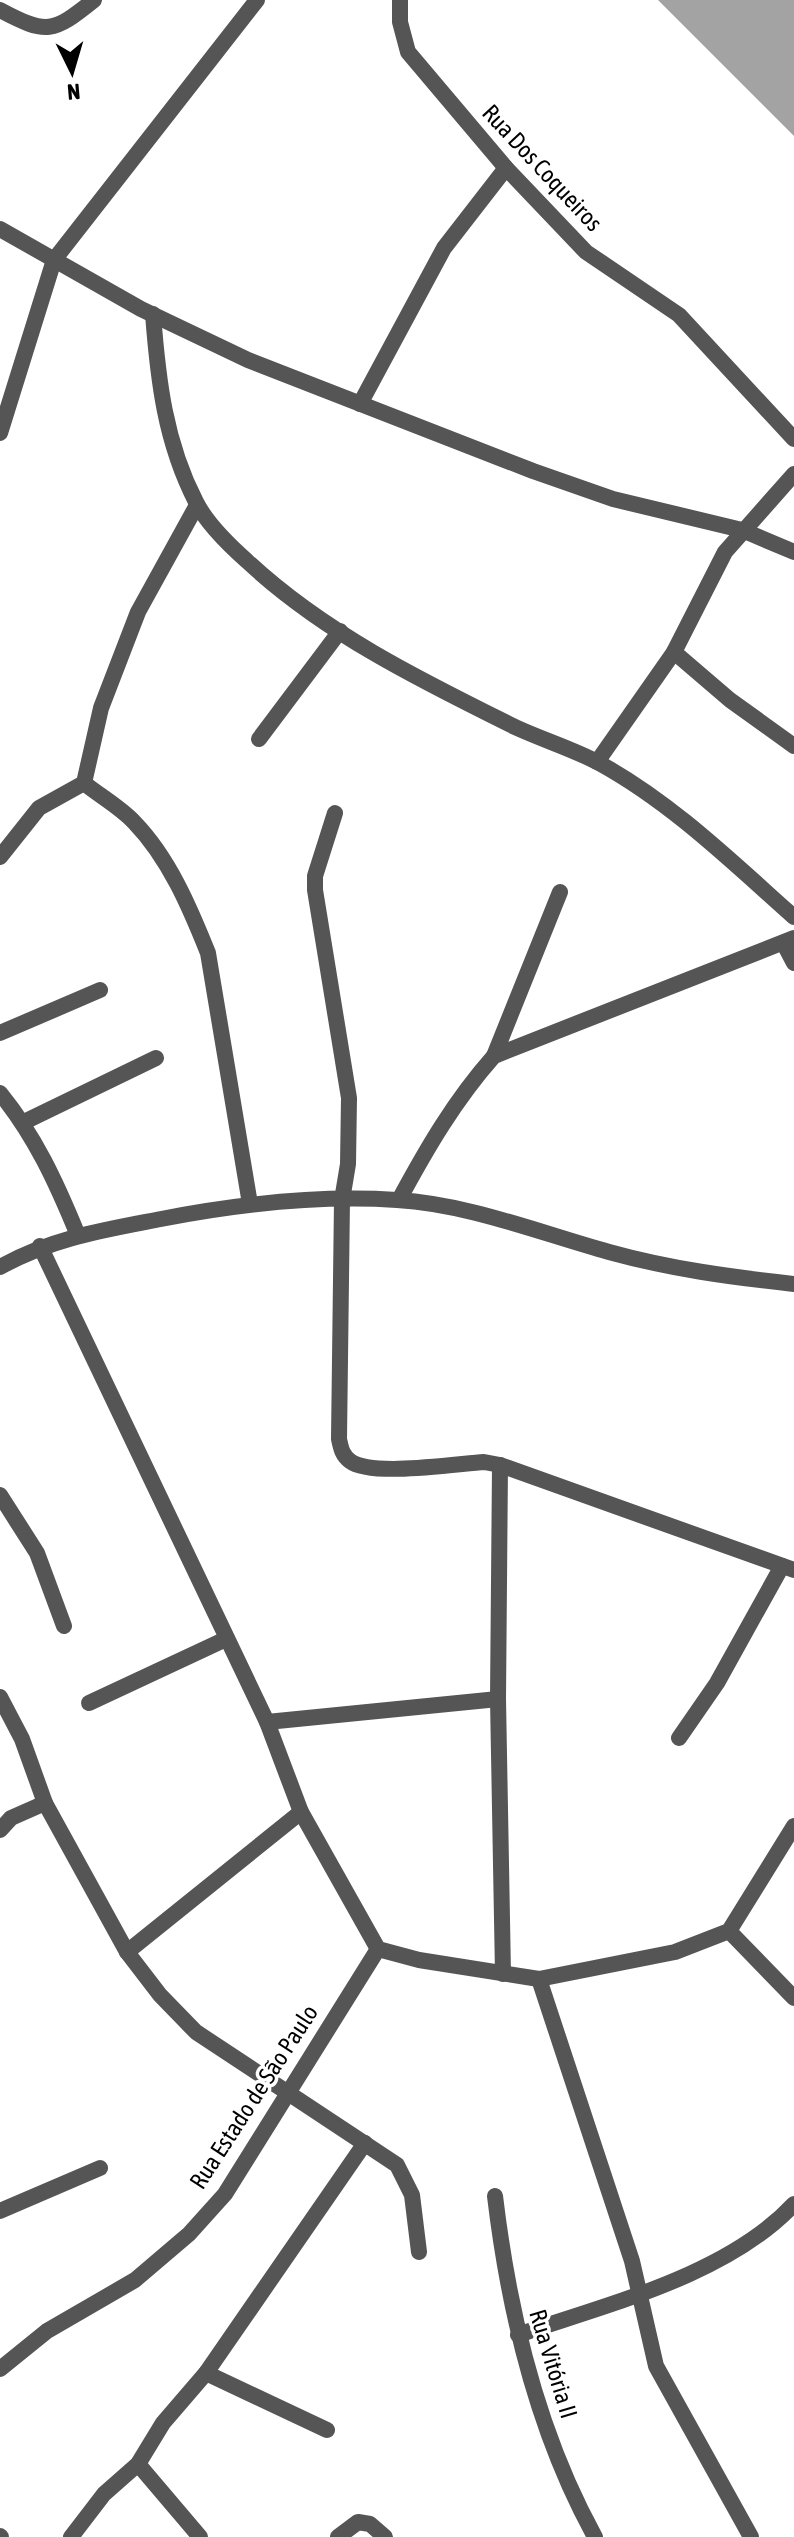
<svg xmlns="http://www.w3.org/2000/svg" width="794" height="2537" font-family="'Asap Condensed',sans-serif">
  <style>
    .water { fill: #a3a3a3 }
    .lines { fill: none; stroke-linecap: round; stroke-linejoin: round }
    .street { stroke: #555; stroke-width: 16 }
    .labels { text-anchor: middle; stroke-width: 7; stroke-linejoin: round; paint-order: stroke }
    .street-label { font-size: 24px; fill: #000; stroke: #fff }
  </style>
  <rect width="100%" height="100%" fill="#fff"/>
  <path class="water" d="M658,0H794V136Z"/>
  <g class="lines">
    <g class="street">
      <path d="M400,0V22L408,52L506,168L586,252L679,315L794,439"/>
      <path d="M0,10C47,35 53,33 94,0"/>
      <path d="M0,229L141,309L248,360L533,471L613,499L742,530L794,552"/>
      <path d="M153,314C158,380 165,442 196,502C207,524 229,545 247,561C324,633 422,681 515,727C543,740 573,749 599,763C672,803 732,862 794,917"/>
      <path d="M360,404L444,248L506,168"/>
      <path d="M0,433L54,260L257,0"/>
      <path d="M674,652L730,700L794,746"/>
      <path d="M259,739L340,631"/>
      <path d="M597,762L674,652L725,552L794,474"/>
      <path d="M84,783C100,796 120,807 134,822C169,858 190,908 208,953L250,1204"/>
      <path d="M335,813L315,876V890L349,1098L348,1164L342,1200L339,1439C341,1448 342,1455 350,1461C371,1477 455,1464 484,1462L500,1465L794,1570"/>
      <path d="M0,857L39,808L84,783L101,708L138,612L197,505"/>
      <path d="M784,944L794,963"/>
      <path d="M0,1033L100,990"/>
      <path d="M494,1056L560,892"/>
      <path d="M0,1093C35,1136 56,1182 77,1233"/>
      <path d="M24,1122L156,1058"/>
      <path d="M399,1200C427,1148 455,1100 494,1056L794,938"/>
      <path d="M40,1246L267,1722L301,1812L378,1949L419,1960L539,1979L632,2261L656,2366L751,2537"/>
      <path d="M0,1267C52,1238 104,1230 161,1219C238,1204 319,1195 397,1200C468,1204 540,1233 609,1252C670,1269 731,1277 794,1284"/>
      <path d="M500,1465L498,1699L503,1974"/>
      <path d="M0,1495L37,1553L64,1626"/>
      <path d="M0,1697L22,1739L45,1803L127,1952L160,1995L196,2032L397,2165L412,2195L419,2252"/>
      <path d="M89,1703L226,1639"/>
      <path d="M267,1722L498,1699"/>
      <path d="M679,1738L717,1683L782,1566"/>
      <path d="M0,1830L11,1818L45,1803"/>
      <path d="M729,1931L794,1998"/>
      <path d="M127,1952L301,1812"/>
      <path d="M539,1979L675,1952L729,1931L794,1826"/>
      <path d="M495,2196C509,2314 537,2432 595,2537"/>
      <path d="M0,2211L100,2168"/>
      <path d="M518,2335C608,2304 728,2275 794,2204"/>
      <path d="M0,2369L47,2331L135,2280L189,2234L225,2194L378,1949"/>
      <path d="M206,2373L327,2430"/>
      <path d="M138,2464L200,2537"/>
      <path d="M0,2536L1,2537"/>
      <path d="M71,2537L104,2494L138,2464L163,2423L206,2373L365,2143"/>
      <path d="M338,2537L358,2522L370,2524L385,2537"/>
    </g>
  </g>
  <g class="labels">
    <g class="street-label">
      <text transform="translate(542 168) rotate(47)" y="8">Rua Dos Coqueiros</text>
      <text transform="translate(254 2097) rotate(-57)" y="8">Rua Estado de São Paulo</text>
      <text transform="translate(553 2364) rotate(73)" y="8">Rua Vitória II</text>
    </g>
  </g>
  <g transform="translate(72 72) rotate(175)" stroke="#ffffff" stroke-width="6" paint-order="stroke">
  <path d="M0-6L14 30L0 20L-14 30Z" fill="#000000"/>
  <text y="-12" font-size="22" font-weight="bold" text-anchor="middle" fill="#000000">N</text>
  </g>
</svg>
